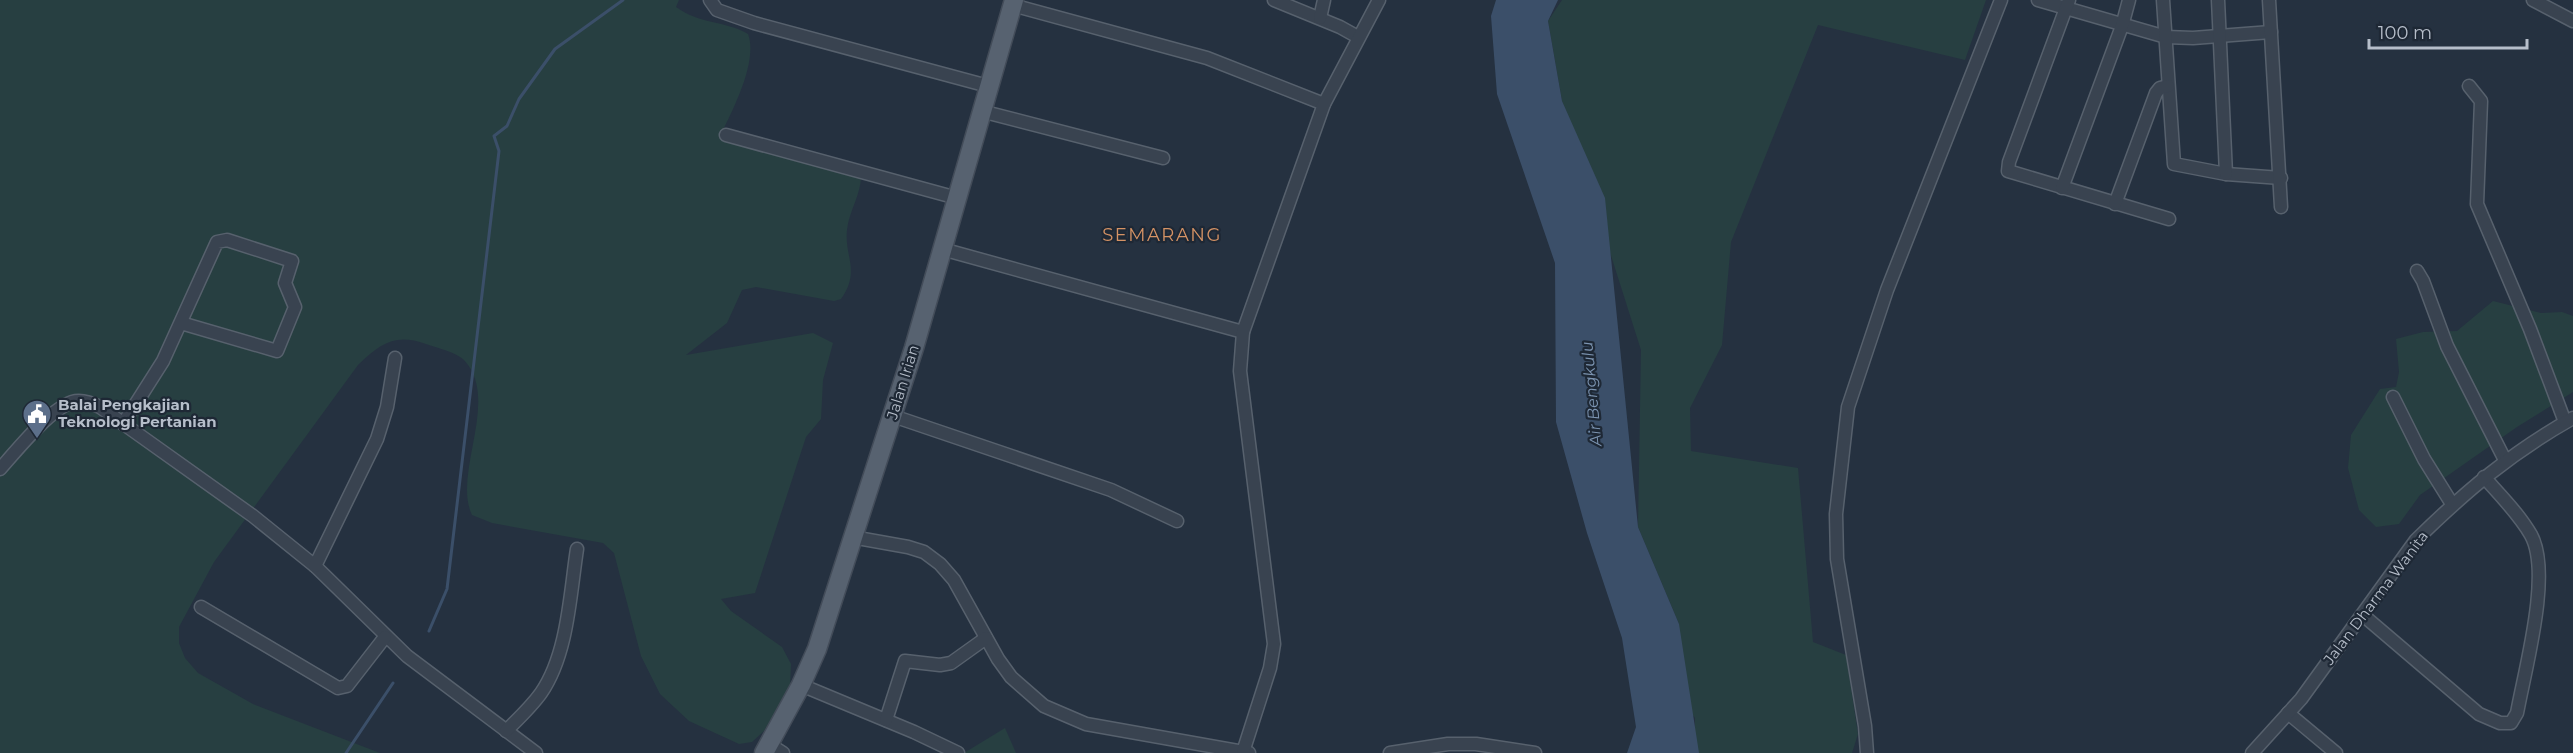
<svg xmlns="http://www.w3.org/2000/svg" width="2573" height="753" font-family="Montserrat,sans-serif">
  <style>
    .green { fill: #273f41 }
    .water { fill: #3b4f69 }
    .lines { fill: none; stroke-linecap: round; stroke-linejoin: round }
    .stream { stroke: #3b4f69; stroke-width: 3 }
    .minor-casing { stroke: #57616d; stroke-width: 15 }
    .primary-casing { stroke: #434c59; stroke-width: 21 }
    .minor { stroke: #394350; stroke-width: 12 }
    .primary { stroke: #576270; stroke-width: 18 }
    .labels { text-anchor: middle; stroke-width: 4.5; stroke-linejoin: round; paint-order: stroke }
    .street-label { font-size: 15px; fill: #b6beca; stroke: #1e2835 }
    .poi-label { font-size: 15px; font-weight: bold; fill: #b6beca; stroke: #1e2835; text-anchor: start }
    .water-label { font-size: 16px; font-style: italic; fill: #7d95b2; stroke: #1e2835 }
    .quarter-label { font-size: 18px; letter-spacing: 1.5px; fill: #d69365; stroke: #1e2835 }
  </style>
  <rect width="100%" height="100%" fill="#253140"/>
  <g class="green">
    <path d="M0,0H679L676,7C701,25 724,20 748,34C758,60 734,108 722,132L723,141L857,172L861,174C862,193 849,211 847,230C844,256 861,271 841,299L834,301L756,287L742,290L727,323L686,355L813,333L833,343L823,380L821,419L806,437L755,593L721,599L731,611L782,647L791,664L790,688L764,731L752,742L739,744L689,721L660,694L641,656L614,553L603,543L492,523L472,515C452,474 501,399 464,360C456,352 437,348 426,344C395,333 381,343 358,365L214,562L179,627V643L185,658L198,673L253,704L380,753H0Z"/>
    <path d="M1562,0H1986L1965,60L1818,25L1731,242L1722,345L1690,408L1691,451L1798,468L1813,642L1846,655L1858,734L1852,753H1695V718L1669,681L1679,624L1638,527L1641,350L1562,101L1548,21Z"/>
    <path d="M2493,301L2541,313L2562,312L2573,316V392L2517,427L2420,495L2399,524L2376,527L2359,510L2348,468L2351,435L2380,389L2396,387L2399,372L2396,339L2423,332L2457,331Z"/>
    <path d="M1005,728L1016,753H964Z"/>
  </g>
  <path class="water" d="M1496,0H1558L1548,21L1562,101L1605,198L1638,527L1679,624L1699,753H1627L1636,727L1622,638L1587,533L1556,422L1555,263L1497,94L1491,16Z"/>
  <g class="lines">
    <g class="stream">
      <path d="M429,631L447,589L499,151L494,136L507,126L519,99L555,49L623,0"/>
      <path d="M346,753L393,683"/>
    </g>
    <g class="minor-casing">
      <g id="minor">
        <path d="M710,0L717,10L754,23L988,86"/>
        <path d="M1274,0L1340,27L1358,37"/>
        <path d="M2038,0L2166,37L2193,38L2271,32"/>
        <path d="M2069,0L2009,162L2008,171L2169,219"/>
        <path d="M2163,0L2174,164L2226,174L2281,178"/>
        <path d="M2218,0L2226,174"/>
        <path d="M2269,0L2281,207"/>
        <path d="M2533,0L2573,21"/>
        <path d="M1012,5L1207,58L1324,104"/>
        <path d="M1320,18L1324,0"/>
        <path d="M2469,86L2481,101L2477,204L2530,329L2565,422"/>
        <path d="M981,111L1163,158"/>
        <path d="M726,135L957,198"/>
        <path d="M2062,188L2122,26L2129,0"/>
        <path d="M2115,204L2156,93L2160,88L2168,86"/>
        <path d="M942,249L1243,332"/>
        <path d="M2417,271L2423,281L2447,346L2505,460"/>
        <path d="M2393,397L2424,459L2452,504"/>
        <path d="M893,416L1111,490L1177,521"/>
        <path d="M123,424L163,361L217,242L227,240L292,261L285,283L295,307L277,351L181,323"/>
        <path d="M0,469C17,450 49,410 72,402C81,399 92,403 100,407L253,516L315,566L407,656L536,753"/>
        <path d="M852,537L908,547L924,552L940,564L954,580L998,659L1011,677L1044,706L1086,724L1249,753"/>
        <path d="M315,566L377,439L387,407L395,358"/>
        <path d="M201,607L338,688L347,686L385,637"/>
        <path d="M2364,616L2479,714L2500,723H2511L2517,713C2525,669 2552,573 2531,535C2519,514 2500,495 2484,477"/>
        <path d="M801,685L914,732L958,753"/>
        <path d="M2288,713L2336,753"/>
        <path d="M886,720L905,661L940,665L951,663L986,638"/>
        <path d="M506,731C518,719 531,707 541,693C568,654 570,594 577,549"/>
        <path d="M769,744L783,753"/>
        <path d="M1243,752L1270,668L1274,644L1240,371L1243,332L1324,104L1379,0"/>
        <path d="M1390,753L1448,744H1476L1535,753"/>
        <path d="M1867,753L1865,726L1837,559L1836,514L1848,407L1887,290L2001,0"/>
        <path d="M2252,753L2301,699L2416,540C2466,491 2512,452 2573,418"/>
      </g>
    </g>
    <g class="primary-casing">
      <path id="primary" d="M764,753L801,685L817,649L914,348L1014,0"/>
    </g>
    <use href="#minor" class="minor"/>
    <use href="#primary" class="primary"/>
  </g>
  <defs>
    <g id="civic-pin" transform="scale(1.5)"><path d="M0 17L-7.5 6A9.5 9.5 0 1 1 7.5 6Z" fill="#5c6f8a" stroke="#1e2835"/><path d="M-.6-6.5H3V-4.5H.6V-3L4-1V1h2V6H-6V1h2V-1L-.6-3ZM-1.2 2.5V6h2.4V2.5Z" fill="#fff"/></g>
  </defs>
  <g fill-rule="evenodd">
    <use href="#civic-pin" x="37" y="414"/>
  </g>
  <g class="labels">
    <g class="street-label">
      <text transform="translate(903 382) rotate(-73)" y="5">Jalan Irian</text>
      <text transform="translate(2376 598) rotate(-53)" y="5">Jalan Dharma Wanita</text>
    </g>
    <g class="poi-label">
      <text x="58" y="410">Balai Pengkajian<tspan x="58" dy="17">Teknologi Pertanian</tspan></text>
    </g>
    <g class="water-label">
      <text transform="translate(1591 394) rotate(-95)" y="6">Air Bengkulu</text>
    </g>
    <g class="quarter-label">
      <text x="1162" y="241">SEMARANG</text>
    </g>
  </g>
  <path d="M2369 39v9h158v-9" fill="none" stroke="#b6beca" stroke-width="3"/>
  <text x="2378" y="39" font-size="18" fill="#b6beca" stroke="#1e2835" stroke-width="4.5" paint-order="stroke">100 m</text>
</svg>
